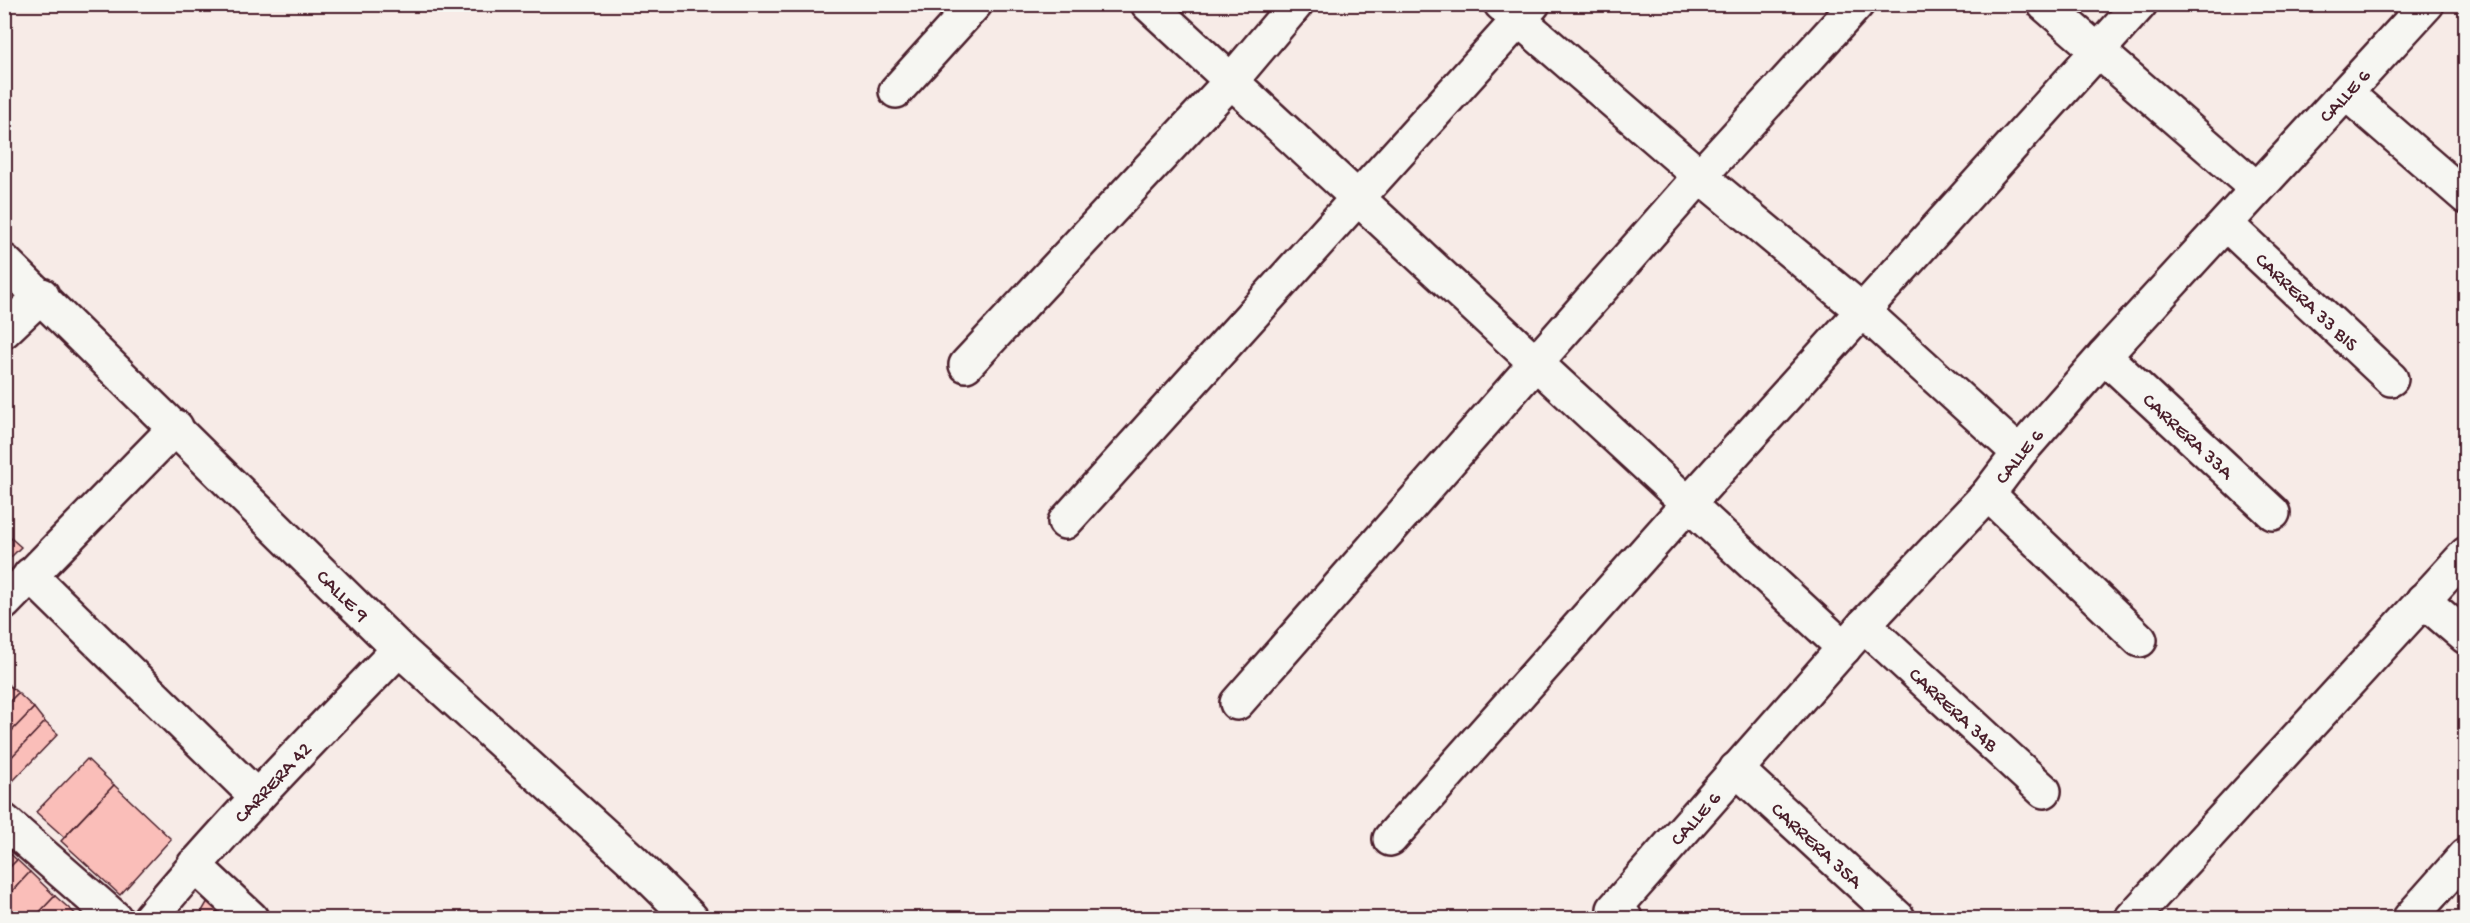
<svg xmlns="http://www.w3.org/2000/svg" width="2470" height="923" font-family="'Gochi Hand',sans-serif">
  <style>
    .building { fill: #fabeb9; stroke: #4a1f2b; stroke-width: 1.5 }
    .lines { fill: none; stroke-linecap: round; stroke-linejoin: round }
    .minor-casing { stroke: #4a1f2b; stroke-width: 38 }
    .minor { stroke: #f6f6f2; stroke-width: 33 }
    .labels { text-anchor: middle; stroke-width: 5; stroke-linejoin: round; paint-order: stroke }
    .street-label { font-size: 20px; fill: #4a1f2b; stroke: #f6f6f2 }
  </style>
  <rect width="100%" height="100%" fill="#f7ebe7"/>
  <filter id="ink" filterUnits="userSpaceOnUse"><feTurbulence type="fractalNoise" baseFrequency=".0167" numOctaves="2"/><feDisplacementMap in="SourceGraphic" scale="12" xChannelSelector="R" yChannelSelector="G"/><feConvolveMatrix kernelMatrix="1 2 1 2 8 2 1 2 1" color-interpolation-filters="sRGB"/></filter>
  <g filter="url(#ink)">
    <g class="building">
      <path d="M4,532L21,547L8,560L4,557Z"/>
      <path d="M4,681L18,693L4,707Z"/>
      <path d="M18,693L34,708L4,739V707Z"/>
      <path d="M34,708L45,722L4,765V739Z"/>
      <path d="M45,722L58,734L10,784L4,779V765Z"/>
      <path d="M87,759L114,785L64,837L36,812Z"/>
      <path d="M114,785L171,839L120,895L61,841Z"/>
      <path d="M4,848L17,860L4,873Z"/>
      <path d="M17,860L30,872L4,900V873Z"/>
      <path d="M30,872L55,896L34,918H4V900Z"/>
      <path d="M55,896L80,918H34Z"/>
      <path d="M209,899L242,918H198Z"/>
    </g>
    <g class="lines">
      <g class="minor-casing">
        <g id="minor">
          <path d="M1148,4L1844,648"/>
          <path d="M1501,4L1700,176L1864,312L2019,453"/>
          <path d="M2044,4L2257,189"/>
          <path d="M896,91L975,4"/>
          <path d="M2346,93L2466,197"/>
          <path id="s1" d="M2226,224L2391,379"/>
          <path id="s2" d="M4,261L399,649L632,860L691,918"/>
          <path d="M4,331L42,295"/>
          <path id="s3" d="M2104,356L2273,513"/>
          <path d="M966,365L1231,81L1296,4"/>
          <path d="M1988,494L2140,640"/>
          <path d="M1065,522L1533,4"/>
          <path d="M30,575L257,797"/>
          <path d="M2423,600L2466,637"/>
          <path d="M4,603L176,427"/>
          <path id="s4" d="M1864,625L2044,791"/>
          <path d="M1237,703L1700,176L1857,4"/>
          <path id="s5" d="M1736,769L1898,918"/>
          <path d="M4,821L115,918"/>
          <path d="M1390,839L1688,504L2140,4"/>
          <path d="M194,865L251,918"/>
          <path id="s6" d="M150,918C228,824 314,737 399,649"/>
          <path id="s7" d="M1625,918L1614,909L1864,625L1988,494L2019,453L2104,356L2427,4"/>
          <path d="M2132,918L2466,554"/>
          <path d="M2410,918L2466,855"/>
        </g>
      </g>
      <use href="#minor" class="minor"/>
    </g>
  </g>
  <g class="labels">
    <g class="street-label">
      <text dy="7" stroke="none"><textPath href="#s7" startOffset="1108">CALLE 6</textPath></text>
      <text dy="7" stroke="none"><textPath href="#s1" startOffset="112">CARRERA 33 BIS</textPath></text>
      <text dy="7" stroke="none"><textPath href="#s3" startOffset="116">CARRERA 33A</textPath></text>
      <text dy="7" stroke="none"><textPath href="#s7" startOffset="622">CALLE 6</textPath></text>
      <text dy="7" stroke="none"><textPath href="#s2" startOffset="476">CALLE 9</textPath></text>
      <text dy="7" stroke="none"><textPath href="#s4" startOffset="123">CARRERA 34B</textPath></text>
      <text dy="7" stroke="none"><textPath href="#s6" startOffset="183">CARRERA 42</textPath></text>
      <text dy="7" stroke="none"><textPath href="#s7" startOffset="136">CALLE 6</textPath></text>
      <text dy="7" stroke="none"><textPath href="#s5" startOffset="111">CARRERA 35A</textPath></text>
    </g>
  </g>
  <rect width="2470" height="923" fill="none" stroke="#f6f6f2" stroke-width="24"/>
  <rect x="12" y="12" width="2446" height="899" fill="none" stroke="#4a1f2b" stroke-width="2" filter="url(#ink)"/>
</svg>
